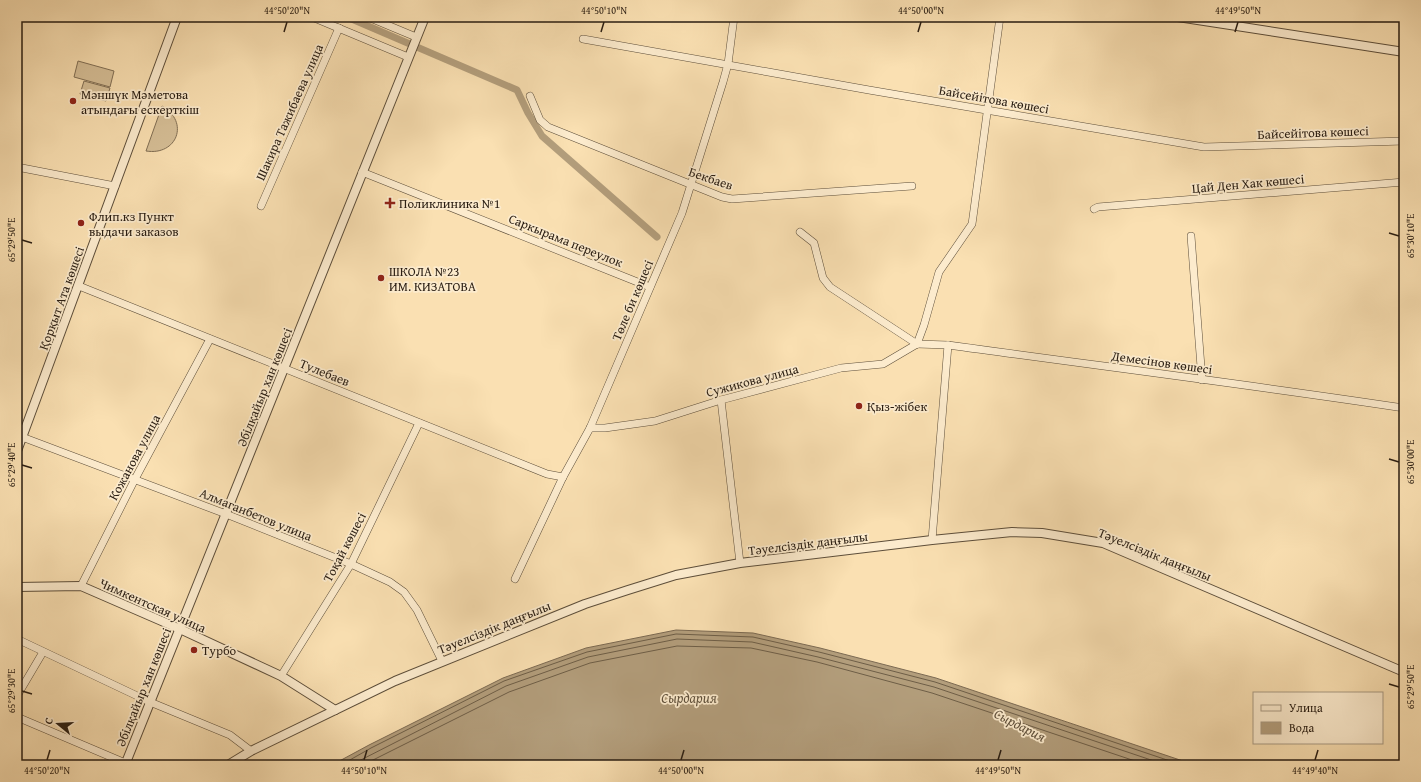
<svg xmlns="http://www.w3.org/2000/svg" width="1421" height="782" font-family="'Gentium Book Plus',serif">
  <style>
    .green { fill: #d6bf97; stroke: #806e54 }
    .water { fill: #b39e7c; stroke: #7c6a52 }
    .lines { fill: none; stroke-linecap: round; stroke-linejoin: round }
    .shore { stroke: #6e5e47; stroke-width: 1 }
    .canal { stroke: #b39e7c; stroke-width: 7 }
    .minor-casing { stroke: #5d4e3a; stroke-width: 8 }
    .tertiary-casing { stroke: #5d4e3a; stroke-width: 10 }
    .minor { stroke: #fcebcd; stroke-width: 7 }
    .tertiary { stroke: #fcebcd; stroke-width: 8 }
    .ticks { fill: none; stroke: #291d12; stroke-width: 1.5 }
    .poi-dot { fill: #8f2418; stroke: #fcebcd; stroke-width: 1.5 }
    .labels { text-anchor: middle; stroke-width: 3.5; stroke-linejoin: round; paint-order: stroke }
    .poi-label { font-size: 13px; fill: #291d12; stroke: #fcebcd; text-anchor: start }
    .street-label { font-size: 13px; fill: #291d12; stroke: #fcebcd }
    .water-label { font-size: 14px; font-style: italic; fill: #60513c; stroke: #fcebcd }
    .neatline { fill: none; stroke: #291d12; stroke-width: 1.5 }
    .ticks-label { font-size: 10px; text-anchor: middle; fill: #291d12 }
  </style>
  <rect width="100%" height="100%" fill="#fae0b2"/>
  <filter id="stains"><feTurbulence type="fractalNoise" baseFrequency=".005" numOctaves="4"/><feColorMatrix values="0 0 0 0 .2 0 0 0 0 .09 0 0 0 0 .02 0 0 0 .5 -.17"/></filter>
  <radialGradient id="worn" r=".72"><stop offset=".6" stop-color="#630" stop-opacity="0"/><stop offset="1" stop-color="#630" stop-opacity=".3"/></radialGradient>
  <g class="green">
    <path d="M78,61L114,71L110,87L74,77Z"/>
    <path d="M84,81L110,88L106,101L80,94Z"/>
    <path d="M162,106C190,122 177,156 146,151Z"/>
  </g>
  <path class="water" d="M676,630L753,633L820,648L936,678L1183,761L1200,765H332L369,745L503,678L586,648Z"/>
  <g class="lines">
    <g class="shore">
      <path d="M341,765L371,748L504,681L587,652L676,634L753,637L819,652L935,682L1182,765"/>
      <path d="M351,765L506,686L588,657L677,639L752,642L818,657L934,687L1166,765"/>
      <path d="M363,765L509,692L590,663L677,646L751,648L817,662L932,693L1147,765"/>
    </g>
    <path class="canal" d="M347,17L517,90L528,113L542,136L657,237"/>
    <g class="minor-casing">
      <g id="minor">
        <path d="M312,17L408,57"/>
        <path d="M368,17L416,37"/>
        <path d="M583,39L869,90L1204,147L1404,141"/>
        <path d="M530,96L540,120L548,127L722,197L732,199L912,186"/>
        <path d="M17,167L115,186"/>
        <path d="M362,172L650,287"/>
        <path d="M261,206L339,28"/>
        <path d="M1094,209L1098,207L1404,182"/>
        <path d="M800,232L814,243L823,278L830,287L917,344"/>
        <path d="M1191,236L1202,380"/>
        <path d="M79,286L547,474L563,477"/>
        <path d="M917,344L948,345C1100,366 1252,385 1404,408"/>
        <path d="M917,344L924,325L939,272L972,224L973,217L1000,17"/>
        <path d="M721,400L740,563"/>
        <path d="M590,428H605L655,421L721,400L841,368L883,364L917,344"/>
        <path d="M22,437L226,514L351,564L390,582L404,592L417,610L442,661"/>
        <path d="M932,540L948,345"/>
        <path d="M515,579L563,477L590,428L682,213L723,82L728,64L734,17"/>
        <path d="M81,586L135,479L210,339"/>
        <path d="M17,639L150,702L230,735L251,751"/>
        <path d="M281,676L351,564L419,423"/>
        <path d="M17,696L43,652"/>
        <path d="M17,717L130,765"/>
      </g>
    </g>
    <g class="tertiary-casing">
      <g id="tertiary">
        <path d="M1178,17L1404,52"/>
        <path d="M17,451L177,17"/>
        <path d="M17,587L81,586L180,629L281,676L335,710"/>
        <path d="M125,765L425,17"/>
        <path d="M228,765L251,751L395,681L585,604L628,590L676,575L740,563L932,540L1012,532L1042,533L1103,543L1404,672"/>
      </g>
    </g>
    <use href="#minor" class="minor"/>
    <use href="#tertiary" class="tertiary"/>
  </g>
  <path class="ticks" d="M284,32L287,22M601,32L604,22M918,32L921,22M1235,32L1238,22M1389,233L1399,236M22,240L32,243M1389,459L1399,462M22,465L32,468M1389,684L1399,687M22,691L32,694M47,760L50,750M364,760L367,750M681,760L684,750M998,760L1001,750M1315,760L1318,750"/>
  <g class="poi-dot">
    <circle cx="73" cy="101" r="4"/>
    <path d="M388 197h4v4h4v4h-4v4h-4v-4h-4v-4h4z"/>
    <circle cx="81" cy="223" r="4"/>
    <circle cx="381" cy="278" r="4"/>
    <circle cx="859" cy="406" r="4"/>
    <circle cx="194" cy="650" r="4"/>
  </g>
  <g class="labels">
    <g class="poi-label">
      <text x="81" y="99">Мәншүк Мәметова<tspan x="81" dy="15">атындағы ескерткіш</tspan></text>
      <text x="399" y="208">Поликлиника №1</text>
      <text x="89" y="221">Флип.кз Пункт<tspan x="89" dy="15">выдачи заказов</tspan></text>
      <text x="389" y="276">ШКОЛА №23<tspan x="389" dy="15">ИМ. КИЗАТОВА</tspan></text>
      <text x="867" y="411">Қыз-жібек</text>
      <text x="202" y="655">Турбо</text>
    </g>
    <g class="street-label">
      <text transform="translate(994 99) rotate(10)" y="5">Байсейітова көшесі</text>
      <text transform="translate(289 112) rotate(-66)" y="5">Шакира Тажибаева улица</text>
      <text transform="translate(1313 132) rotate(-2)" y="5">Байсейітова көшесі</text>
      <text transform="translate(711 178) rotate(19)" y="5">Бекбаев</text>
      <text transform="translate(1248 183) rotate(-5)" y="5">Цай Ден Хак көшесі</text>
      <text transform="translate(566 240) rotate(22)" y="5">Саркырама переулок</text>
      <text transform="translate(61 298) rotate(-70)" y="5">Қорқыт Ата көшесі</text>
      <text transform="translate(632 300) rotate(-67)" y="5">Төле би көшесі</text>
      <text transform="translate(1162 362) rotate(8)" y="5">Демесінов көшесі</text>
      <text transform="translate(325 372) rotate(22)" y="5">Тулебаев</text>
      <text transform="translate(752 380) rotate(-15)" y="5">Сужикова улица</text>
      <text transform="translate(264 387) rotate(-68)" y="5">Әбілқайыр хан көшесі</text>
      <text transform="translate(134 457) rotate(-62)" y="5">Кожанова улица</text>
      <text transform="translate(256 514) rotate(22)" y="5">Алмаганбетов улица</text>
      <text transform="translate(808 543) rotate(-7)" y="5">Тәуелсіздік даңғылы</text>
      <text transform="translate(344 547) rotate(-62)" y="5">Тоқай көшесі</text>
      <text transform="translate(1155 554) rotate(22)" y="5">Тәуелсіздік даңғылы</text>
      <text transform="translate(153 605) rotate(24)" y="5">Чимкентская улица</text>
      <text transform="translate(494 627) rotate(-22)" y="5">Тәуелсіздік даңғылы</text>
      <text transform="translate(143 687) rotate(-68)" y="5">Әбілқайыр хан көшесі</text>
    </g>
    <g class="water-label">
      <text x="689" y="703">Сырдария</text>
      <text transform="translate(1020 725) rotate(27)" y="5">Сырдария</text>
    </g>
  </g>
  <rect width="1421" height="782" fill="none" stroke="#fae0b2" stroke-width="44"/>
  <rect x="1253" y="692" width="130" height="52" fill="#fcebcd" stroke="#a89982"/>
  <rect x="1261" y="705" width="20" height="6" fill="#fcebcd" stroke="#a89982"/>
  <text x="1289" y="712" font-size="12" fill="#291d12">Улица</text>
  <rect x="1261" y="722" width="20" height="12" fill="#b39e7c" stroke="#a89982"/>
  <text x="1289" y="732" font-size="12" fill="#291d12">Вода</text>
  <g transform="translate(58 724) rotate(288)" stroke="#fcebcd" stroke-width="3" paint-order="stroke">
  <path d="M0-3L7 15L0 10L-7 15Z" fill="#291d12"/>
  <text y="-6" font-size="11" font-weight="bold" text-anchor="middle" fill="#291d12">С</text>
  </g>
  <rect x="22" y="22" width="1377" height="738" class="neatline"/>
  <g class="ticks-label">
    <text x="287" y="14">44°50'20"N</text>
    <text x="604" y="14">44°50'10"N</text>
    <text x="921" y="14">44°50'00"N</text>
    <text x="1238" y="14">44°49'50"N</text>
    <text transform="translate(1410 236) rotate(-90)" y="4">65°30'10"E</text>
    <text transform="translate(11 240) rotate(-90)" y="4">65°29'50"E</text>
    <text transform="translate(1410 462) rotate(-90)" y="4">65°30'00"E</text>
    <text transform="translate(11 465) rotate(-90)" y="4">65°29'40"E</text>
    <text transform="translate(1410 687) rotate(-90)" y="4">65°29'50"E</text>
    <text transform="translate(11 691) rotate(-90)" y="4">65°29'30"E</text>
    <text x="47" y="774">44°50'20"N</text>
    <text x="364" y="774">44°50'10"N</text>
    <text x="681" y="774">44°50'00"N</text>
    <text x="998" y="774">44°49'50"N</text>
    <text x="1315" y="774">44°49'40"N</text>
  </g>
  <rect width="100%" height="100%" filter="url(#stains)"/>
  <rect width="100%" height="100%" fill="url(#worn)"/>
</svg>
